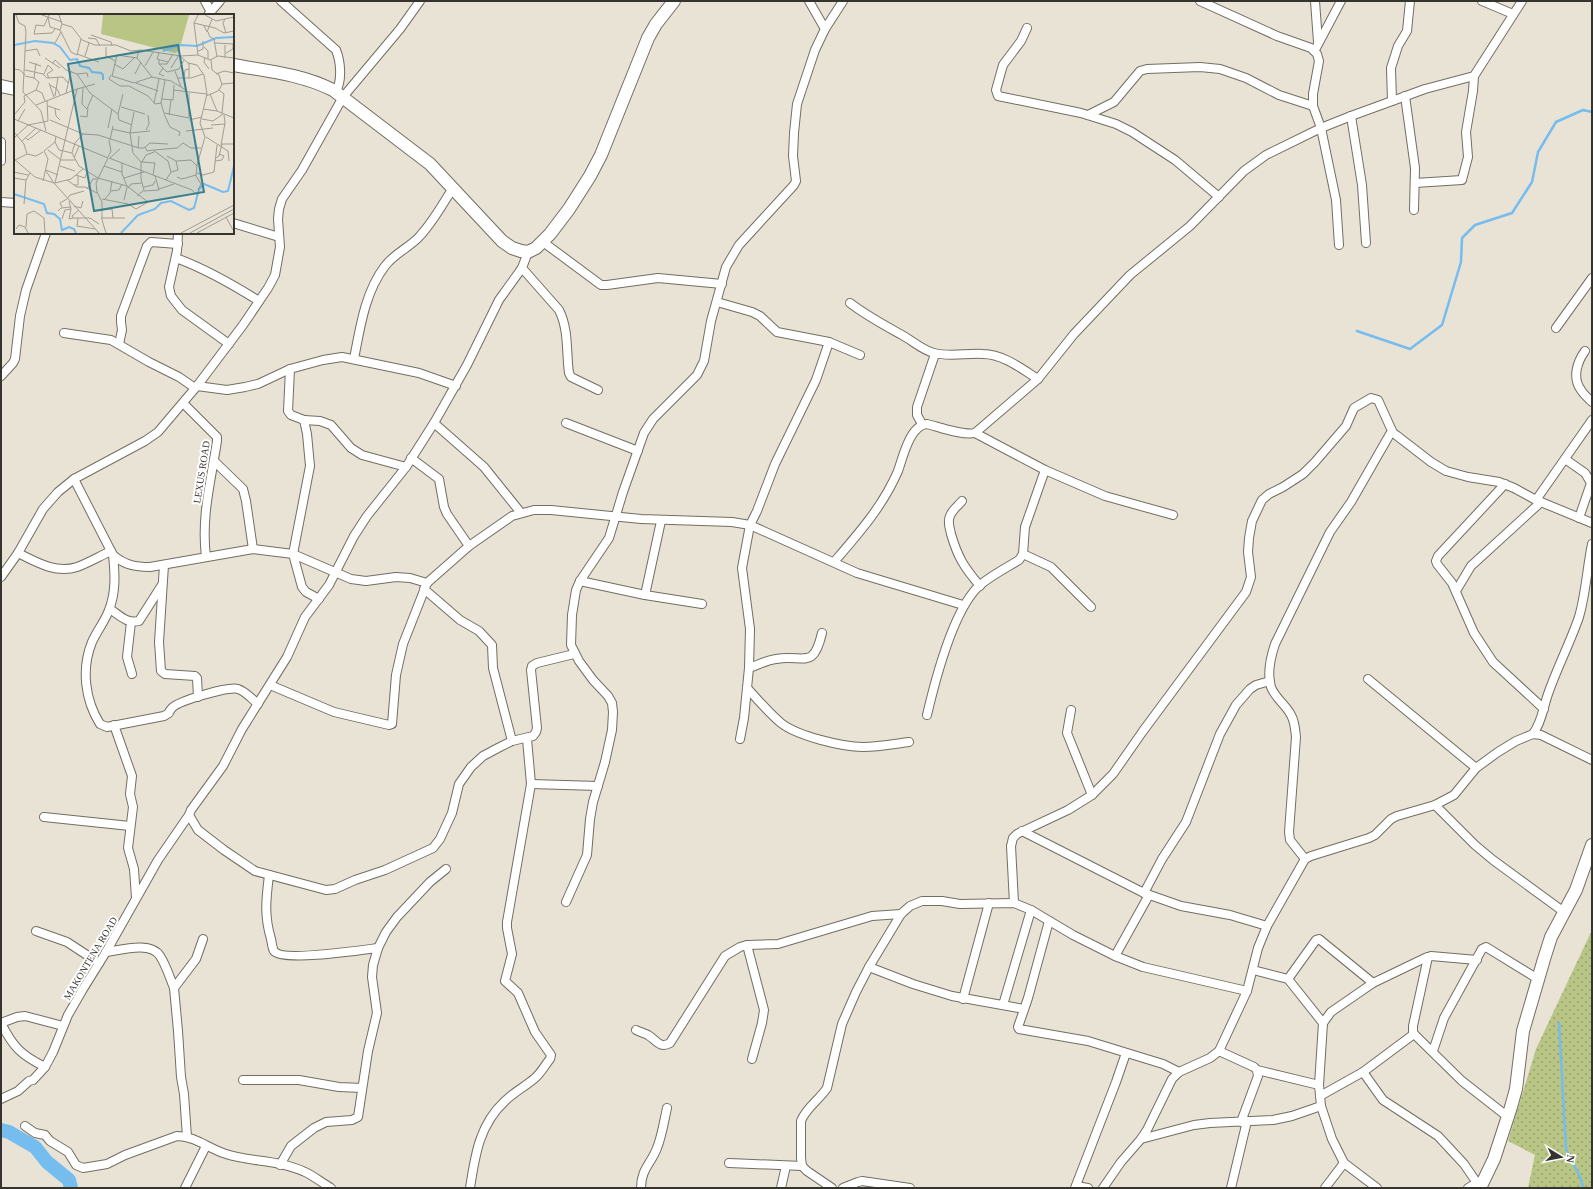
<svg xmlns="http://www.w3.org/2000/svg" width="1593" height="1189" font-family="Georgia,serif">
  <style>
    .grass { fill: url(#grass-dots) }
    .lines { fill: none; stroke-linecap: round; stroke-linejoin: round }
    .stream { stroke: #75bcef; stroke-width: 2.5 }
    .river { stroke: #75bcef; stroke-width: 14 }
    .street-casing { stroke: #736e62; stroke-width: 10 }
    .secondary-casing { stroke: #736e62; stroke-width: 14 }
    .street { stroke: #fff; stroke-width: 8 }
    .secondary { stroke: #fff; stroke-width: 12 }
    .labels { text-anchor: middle; stroke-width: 4; stroke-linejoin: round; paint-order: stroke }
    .street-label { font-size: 10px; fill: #36342f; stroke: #fff }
    .inset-river { fill: none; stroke: #75bcef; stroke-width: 2 }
    .inset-road { fill: none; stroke: #a19d93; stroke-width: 1 }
    .view { fill: #3b808d; fill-opacity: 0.15; stroke: #3b808d; stroke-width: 2 }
    .inset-edge { fill: none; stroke: #36342f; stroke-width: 2 }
  </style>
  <defs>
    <pattern id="grass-dots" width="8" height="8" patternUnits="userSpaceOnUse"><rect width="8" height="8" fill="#b8c585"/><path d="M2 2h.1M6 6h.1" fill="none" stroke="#96a16d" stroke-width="1.8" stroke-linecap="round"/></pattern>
  </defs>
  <rect width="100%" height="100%" fill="#e9e3d6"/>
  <path class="grass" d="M1592,930V1188H1528L1535,1155L1508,1141L1536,1049Z"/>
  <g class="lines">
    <g class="stream">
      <path d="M1357,331L1410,349L1442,325L1461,262L1462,238L1475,225L1512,213L1532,182L1538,152L1556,122L1583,110L1592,112"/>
      <path d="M1559,1023L1566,1149L1581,1179L1583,1188"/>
    </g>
    <path class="river" d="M1,1130L9,1132L35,1147L47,1162L69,1180L71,1188"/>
    <g class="street-casing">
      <g id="street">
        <path d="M205,1L211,12"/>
        <path d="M281,1L336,50C341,62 342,81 336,91"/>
        <path d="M809,1L825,29"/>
        <path d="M1200,1L1277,36L1311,48L1317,54L1319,61L1313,94V106L1321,128L1336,200L1339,245"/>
        <path d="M1315,1L1318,42"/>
        <path d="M1482,1L1513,14"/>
        <path d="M208,15L220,1"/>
        <path d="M1027,28L1021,41L1003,65L996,90L998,96L1081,113L1116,124L1132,132L1175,160L1219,197"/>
        <path d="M1315,50L1341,1"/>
        <path d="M1405,96L1415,168L1414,210"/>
        <path d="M1392,101L1391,68L1398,46L1407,31L1410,1"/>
        <path d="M1088,115L1114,102L1140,71L1147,69L1200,67L1220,69L1246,78L1279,95L1313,106"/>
        <path d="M1351,116L1362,185L1366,243"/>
        <path d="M1,142V161"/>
        <path d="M1415,183L1462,180L1468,157L1466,132L1473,91L1474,76"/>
        <path d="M1,202L15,203"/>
        <path d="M233,223L279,237"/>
        <path d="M178,233L177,251L169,287L171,296L182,310L229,344"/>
        <path d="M543,242L601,285H607L658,278L722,284"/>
        <path d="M528,252L522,268L499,300L467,365L434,423L406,467L367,516L354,536L329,585L305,617L287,657L242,729L223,766L191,810L189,815L198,830L224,850L255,871L326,890L335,889L355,880L385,870L433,848L440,839L452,813L459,784L471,767L483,756L498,748L512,741L533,736L536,732L537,728L531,670L532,666L537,663L574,654"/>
        <path d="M176,258C206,269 232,284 259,301"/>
        <path d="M522,268L559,310C569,330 566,351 569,373L571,377L598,390"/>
        <path d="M717,302L752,312L760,316L777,332L829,342L860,355"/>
        <path d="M850,303C867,316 884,325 902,335C913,341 922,350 934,353C949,357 967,353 983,354C1003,354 1022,369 1038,379"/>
        <path d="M1556,328L1592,278"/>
        <path d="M64,333L111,340L149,362L179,377L195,388"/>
        <path d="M119,344L122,330L121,322V316L147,246L151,242L178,244"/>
        <path d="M1585,351C1577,362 1572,378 1581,390C1584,395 1588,398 1592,402"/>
        <path d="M354,359C360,328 365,292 385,266C394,254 408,248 418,238C432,224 442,205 453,188"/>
        <path d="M290,369L288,411L291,415L304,420L307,434L310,466L293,554L302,587L306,592L319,599"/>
        <path d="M1,376L13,363L15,359L20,316L26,290L46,233"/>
        <path d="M197,386L227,390L245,387L258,384L290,369L323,360L342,357L419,373L456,386"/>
        <path d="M183,403L217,437V441C211,481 201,516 206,557"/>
        <path d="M304,420L320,421L331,425L351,448L362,455L406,467"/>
        <path d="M434,423L484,467L521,513"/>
        <path d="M566,423L638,451"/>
        <path d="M922,424L917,415V407L935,354"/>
        <path d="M975,433L1045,470L1105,496L1173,515"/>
        <path d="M411,458L439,479L444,507L447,514L469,546"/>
        <path d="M1565,459L1585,473L1591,483L1579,518"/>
        <path d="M214,461L243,489L246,501L253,549"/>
        <path d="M74,479L113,555C124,565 136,567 150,567L253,549L293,554L351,579L366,581L396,577L410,578L427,583"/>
        <path d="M1505,484L1438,556L1436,561L1437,564L1452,583L1474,633L1493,662L1544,709"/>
        <path d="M1536,500L1592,420"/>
        <path d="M962,501C958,506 952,510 950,516C947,522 950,528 951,534C958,558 964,567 980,586"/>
        <path d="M18,553C36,562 56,574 77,567C88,563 100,556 111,551"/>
        <path d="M1023,554L1051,567L1091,607"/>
        <path d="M113,555C115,574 116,592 109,610C105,621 97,631 92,642C81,669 85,700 100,724L107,727L164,716L169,713C169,712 171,709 172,708C178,701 229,686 238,689C245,691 252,699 258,704"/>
        <path d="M834,562C859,533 883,506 898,471C903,457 910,425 927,424C939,427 964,436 975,433L1038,379L1074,334L1130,275L1190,226L1244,171L1266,155L1321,128L1351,116L1425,89L1474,76L1522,1"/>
        <path d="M164,565L159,642L161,671L165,674L195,676L197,678L198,697"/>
        <path d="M1,577L18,553L43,509L58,492L74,479L145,441L158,432L197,386L243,325L268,288L275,275L280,247L278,219L279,209L282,199L302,170L343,97L400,29L420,1"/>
        <path d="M580,581L645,595L702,604"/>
        <path d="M424,589L460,620L479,631L492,645L493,668L512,741"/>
        <path d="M1456,591L1471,566L1541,502"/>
        <path d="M645,595L661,521"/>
        <path d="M110,609C119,615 127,624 139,621L162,585"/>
        <path d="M131,622L127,657L132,674"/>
        <path d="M749,668C758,665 767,660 776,659C804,654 813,671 822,633"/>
        <path d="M1368,679L1476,768"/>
        <path d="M270,685L334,712L389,725L392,724L396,675L403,644L427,583L469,546L512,516L534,510H551L641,519L732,522L750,525L857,573L963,605"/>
        <path d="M747,688C758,700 769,713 781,723C797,736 843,747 863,747C878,747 894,744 909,742"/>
        <path d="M1071,710L1067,733L1092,795"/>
        <path d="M927,715C935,681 954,608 980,585C992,575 1006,568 1019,560L1023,554L1025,527L1045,470"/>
        <path d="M114,725L132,776L130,794L133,807L128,848L134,869L136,898"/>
        <path d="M1533,734C1542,722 1543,708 1548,694C1557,668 1570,643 1579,617C1586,593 1587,568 1592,544"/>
        <path d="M740,739L744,718L749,668L750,629L742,568L750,525L757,511L775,464L816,380L829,342"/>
        <path d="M531,784L598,786"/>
        <path d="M1435,805L1475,845L1493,860L1564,912"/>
        <path d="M44,817L130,826"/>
        <path d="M1022,831L1144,893L1181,906L1230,915L1267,926"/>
        <path d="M1305,859L1290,840L1289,832L1296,737C1295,729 1295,722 1291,715C1286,705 1275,698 1271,687C1267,674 1271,656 1275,644L1330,532L1351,502L1390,434L1393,433L1396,435L1431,462L1446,471L1468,477L1499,482L1514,488L1536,500L1592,523"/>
        <path d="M269,875C266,900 264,915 271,939C272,943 272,948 274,951C282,962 362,950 378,948"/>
        <path d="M1144,893L1162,859L1186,822L1220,734L1236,705L1250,689L1256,685L1270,681"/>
        <path d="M566,902L587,855L590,819L593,802L605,762L612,730L613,712L612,703L608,696L593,680L579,661L571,645L572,615L576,590L580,581L609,538L623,492L644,433L653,419L697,375L704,361L711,321L726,267L739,245L794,185L796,181L793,156L794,133L797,104L815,50L825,29L843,1"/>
        <path d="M1014,903L1011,846L1013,838L1017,834L1068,810L1092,795L1113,774L1143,731L1246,592L1251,577L1248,552L1249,538L1252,521L1262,500L1269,494L1283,487L1303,474L1315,462L1346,426L1354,408L1371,398L1378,400L1393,433"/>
        <path d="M1049,921L1028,998L1018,1027L1019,1029L1088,1041L1163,1064L1179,1072"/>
        <path d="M36,931L67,942L99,963"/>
        <path d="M747,945L764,1010L762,1023L752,1059"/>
        <path d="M106,952C121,950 151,941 160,956C166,965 170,978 174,988"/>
        <path d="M1115,956L1149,895"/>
        <path d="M1428,957L1413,1026V1033L1462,1081L1508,1117"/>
        <path d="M869,967L913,984L952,996L1024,1009"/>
        <path d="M1253,970L1288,979L1323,1023"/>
        <path d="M1288,979L1316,940L1319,939L1373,983"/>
        <path d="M963,999L989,903"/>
        <path d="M1003,1005L1031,910"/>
        <path d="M636,1030C640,1032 644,1033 648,1035C656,1040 660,1049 670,1043L725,956L740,947L747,945L778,944L872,916L901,914"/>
        <path d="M1219,1051L1254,1067L1257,1070L1258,1076L1241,1122"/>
        <path d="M1433,1051L1444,1018L1482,949L1486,947L1538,979"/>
        <path d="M45,1067C21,1055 13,1047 1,1023L17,1017L25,1016L63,1026"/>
        <path d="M1257,1070L1319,1085"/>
        <path d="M1363,1072L1383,1100L1438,1136L1464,1164L1477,1183"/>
        <path d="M243,1080H299L339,1087L362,1088"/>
        <path d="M1320,1096L1363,1072L1414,1034"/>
        <path d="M1,1099L18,1091L29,1081L33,1080L45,1067L53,1052L68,1015L83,989L106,952L158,860L189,815"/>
        <path d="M25,1126L35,1133L45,1135L50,1141L68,1152L76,1165L83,1168L107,1164L125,1155L177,1136C195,1136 209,1149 226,1154C251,1162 280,1160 305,1172C314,1176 322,1183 331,1188"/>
        <path d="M187,1137L184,1094L181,1077L178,1031L174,988L196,959L203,939"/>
        <path d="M1141,1139L1194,1125L1210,1123L1273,1120L1292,1116L1321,1106"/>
        <path d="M729,1163L802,1166"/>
        <path d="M280,1165L291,1146L314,1128L326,1122L352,1120L358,1117L368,1051L377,1013L372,977L373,965L378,948L386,932L397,917L430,882L446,869"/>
        <path d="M1076,1186L1088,1188"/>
        <path d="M185,1188L206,1146"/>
        <path d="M470,1188C475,1156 479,1125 505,1101C514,1092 526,1086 535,1078C541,1073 545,1065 550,1059L551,1055L535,1032L518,993L505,981L512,954L507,928V922L531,784L527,739"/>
        <path d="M641,1188C641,1169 651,1164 657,1148C662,1136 664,1121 667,1108"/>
        <path d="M781,1188L786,1166"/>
        <path d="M832,1188L807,1171L802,1166L801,1158V1121C806,1108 819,1100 827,1088L842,1024L856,992L869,967L901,914L910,906L922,901H942L960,904L1014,903L1031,910L1073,935L1115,956L1143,967L1247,991"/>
        <path d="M843,1188L858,1182L862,1181L910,1188"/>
        <path d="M1075,1188L1116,1082L1126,1053"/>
        <path d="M1103,1188L1121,1162L1141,1139L1147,1130L1172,1079L1179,1072L1210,1058L1219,1051L1247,991L1258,948L1267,926L1305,859L1311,856L1369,838L1375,835L1391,819L1397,816L1435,805L1454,795L1476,768L1498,752L1516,741L1533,734L1541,735L1592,760"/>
        <path d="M1231,1188L1247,1121"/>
        <path d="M1325,1188L1344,1163"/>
        <path d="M1377,1188L1344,1163L1332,1139L1321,1106L1319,1085L1323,1023L1331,1012L1373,983L1425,958L1431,956L1477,960"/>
        <path d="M1468,1188L1482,1180"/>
      </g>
    </g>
    <g class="secondary-casing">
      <g id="secondary">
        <path d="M233,65C267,71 301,74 333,90L430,164L502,241L512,248L521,251L528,252L536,248L550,234L569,209L590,176L601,155L648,38L656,24L674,1"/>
        <path d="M1,86L15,89"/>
        <path d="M1480,1188L1494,1159L1511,1107L1516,1089L1523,1031L1544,959L1551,937L1576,890L1592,845"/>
      </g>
    </g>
    <use href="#street" class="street"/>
    <use href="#secondary" class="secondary"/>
  </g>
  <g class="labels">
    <g class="street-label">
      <text transform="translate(201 472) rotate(-81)" y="4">LEXUS ROAD</text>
      <text transform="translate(90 958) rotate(-59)" y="4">MAKONTENA ROAD</text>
    </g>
  </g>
  <g transform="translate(14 14)">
    <rect width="220" height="220" fill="#e9e3d6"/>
    <path d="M89,1H175L165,37L161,39L87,20Z" fill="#b8c585"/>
    <path class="inset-river" d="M0,31L21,27L39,29L46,33L56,46L63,45L66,52L75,54L78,58L87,59L89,61V66M149,37L166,31L183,32L202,24L220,23M0,180L30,190L33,199L40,200L46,205L48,216L55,213L60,215L62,219M107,219L124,201L141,195L147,189L157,187L175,196L180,194L185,175L190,170L209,178L214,177L220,152"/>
    <path class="inset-road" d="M2,1L5,9L11,12L12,18L9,78L27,97L32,117M28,1L48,8M35,1L30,12L22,11L20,20L38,19L41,15M45,1L48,10L58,13L68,26L81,31H102L117,37L127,36L167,42L184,41L196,46L204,42L220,44M184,1L180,9L184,41M191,1L202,7L220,3M34,3L36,13L46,16M211,5L209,9L212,19M180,9L201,14L210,19L220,17M48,10L46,16L57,38L63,41L67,25M190,12L193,18L198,5M194,18L196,23L200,25L203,43M77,21L97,28L98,32M74,24L82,25L86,32M41,29L47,18M201,29L220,30M211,31V44M92,33V42L101,47M190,33L194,37V45M125,36L123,44L138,63L157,67L172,76M11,37L23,35L26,42M184,37L189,35V27M145,39L143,45L154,48M212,39L219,35V30M63,40L85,48M165,41L174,49L183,51L190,61L193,80L186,109L191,123L183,151L182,162L187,170L184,176M71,42L75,29M191,43L190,48L195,55M31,44L46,54M123,44L103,41L98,62L120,69L138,63M145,45V50L153,58L165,55L170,46M15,48L27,52M39,49L41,46L52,56L63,60L76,79L104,100L105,106L118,111M100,50L109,55L121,43M145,50H153L159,40M131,52L139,38M149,54L145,60L150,62M157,54L165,41M0,55L6,56L11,61M11,56L29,60L33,64L49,63L54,69M161,57L167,73M30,60L34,51L39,56L33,60L35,64M63,60L73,59L74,63M121,60L127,48M202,60L210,57L220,59M97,61L95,65L106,72H115L134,82L141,90L147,89M11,62L20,64L25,68L22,76M20,64L22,49M163,64H177L189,60M170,64L171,56L175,55M175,64V49M151,66L147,89L150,99L175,104V79M35,69L40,83M122,69L144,77M208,70L220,69M36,71L43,75L46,81M69,74L68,90L73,95M159,76L193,80M205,76L210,80L208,99M52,79L57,57M196,80L203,97M41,82L44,63M192,82L204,77L208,71L205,61L198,56L197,46M148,85L159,86L160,71M140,89L145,65M22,91L63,75M34,92L46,96M107,93L131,100M41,94L42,102L46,106M189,95L203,97L220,104M120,98L116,119L119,139L127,148L141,149L139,161M104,100L109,80M150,100L156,113L166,118L165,122M0,101L11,88L10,82L22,76L28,79L31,87M155,101L157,86M66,102L73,103L74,92L79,81M0,105L94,144L82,169L83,178L88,188V206L92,219M188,105L199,107L209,100M36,106L69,120L84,121L125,134H130L136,129L154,130M175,106L188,103M4,107L11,95M197,111L211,110M94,114L98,95M98,115L116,119L136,117M132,116L135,110L134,101M172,117L199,114M0,118L10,130L13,140M42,122L41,128L45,136L58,139L65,152L84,164L113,172L134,188L122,195L114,190L88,185M192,123L214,137L215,147M0,124L14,111L34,107L33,87M12,124L14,126L27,116M96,126L99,112M8,127L22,114M207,131L211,109L210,101M124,134L125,122M34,136L47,146H61M140,136L163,134L169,129L177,134H187M58,139L61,129L69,120M153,142L162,147L177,146L183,152M94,143L97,137L95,126M60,144L65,132M95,144L152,166L157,158L154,147L139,136L133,137L131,133M96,144L106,135M202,144L205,142L208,130H220M0,145L21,163L40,169L85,219M1,146L13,140L22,142L29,138M201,147L208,146L210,142L205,140M128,148L132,141L140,138M108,149V160L113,172M46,152L61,157M90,152L108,158M32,156L44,161M32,157L40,169M0,158L14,161M157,158L164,156L162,147M183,159L189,161L200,158L203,131M62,161L71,164L73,158M163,163L168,165L182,161M0,164L12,166M110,164L130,158M53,166L63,173H71L83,179M152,166L178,176L183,181M29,167L34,145L30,137L41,128M41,169L63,75L81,70M41,169L57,165L69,155M60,171H64V162M130,173L139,171L141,167M114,174L117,170L128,169M73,175L79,165H83M145,175L160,170M97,177L105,176L108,170M130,177L145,176L141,162M123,182L130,176L127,165V148M54,184L56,181L70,177M91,185L96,179L98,167M110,186L113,173M55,187L57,195L55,205L59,204M10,190L12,166L16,159M60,192L67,194L69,187M48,193L46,189L53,185M65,196L58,202L59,204H76L85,210M88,196L98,195L99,204M44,197L47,194L57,193M212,203L219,216M64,204L63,212L81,215M87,204H111M48,205L51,196L57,195M12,213L13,200L20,197L30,204L31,219M2,215L5,211L11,213L14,219M167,219L220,191M176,219L220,195M183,219L220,199"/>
    <path class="view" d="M164,31L190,178L80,197L54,50Z"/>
    <rect width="220" height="220" class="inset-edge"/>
  </g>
  <rect width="1593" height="1189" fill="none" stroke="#36342f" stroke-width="4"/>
  <g transform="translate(1561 1157) rotate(100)" stroke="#ffffff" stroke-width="3" paint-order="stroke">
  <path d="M0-3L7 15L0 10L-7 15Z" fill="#36342f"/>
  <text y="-6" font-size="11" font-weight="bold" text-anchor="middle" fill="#36342f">N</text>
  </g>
</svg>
